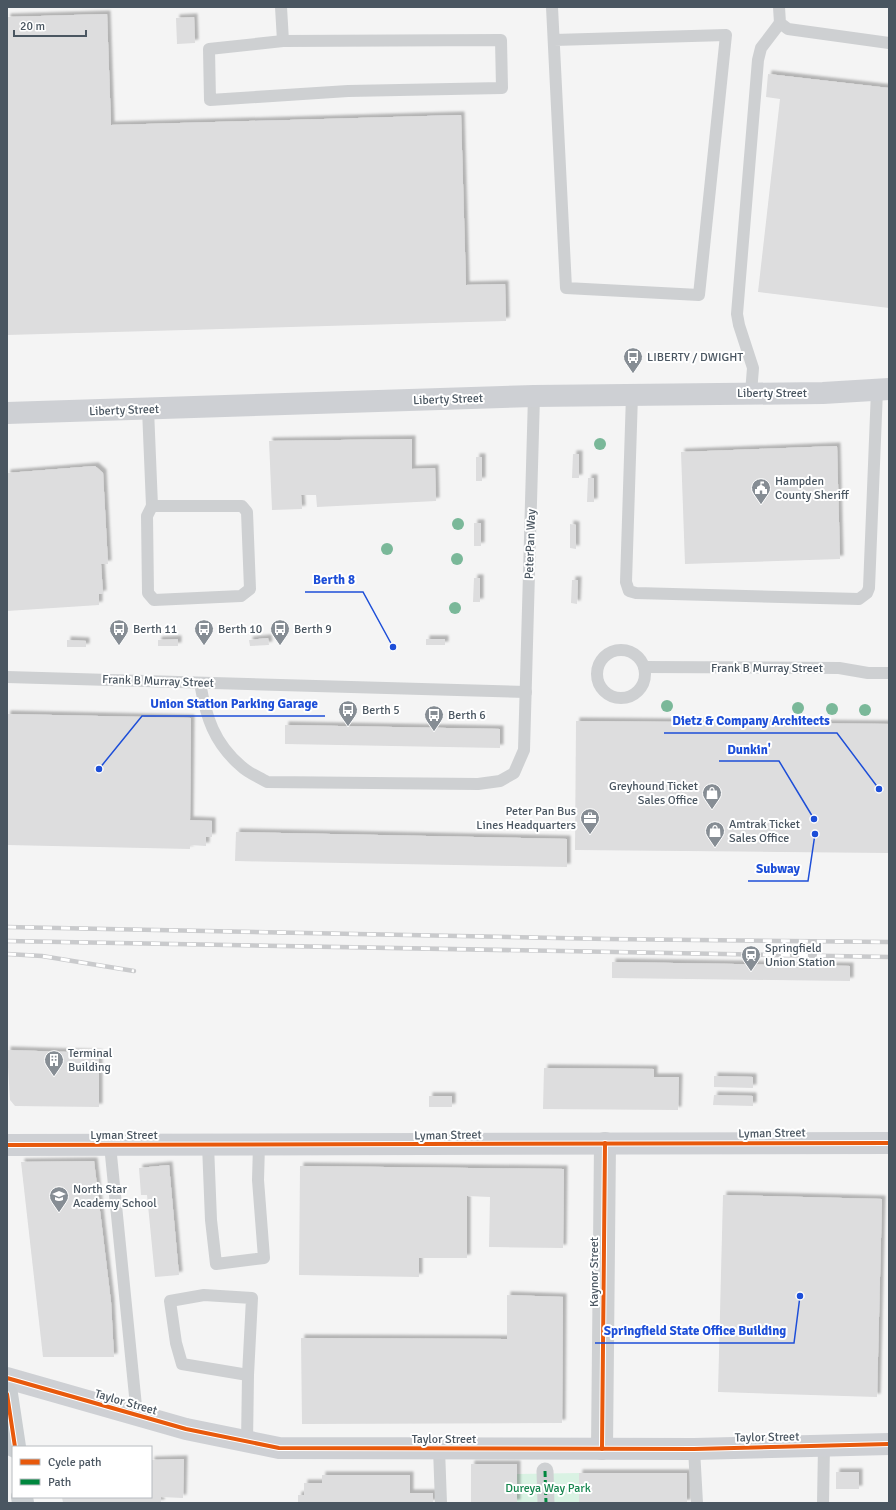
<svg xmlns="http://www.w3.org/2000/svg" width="896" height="1510" font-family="Signika,sans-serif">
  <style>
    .green { fill: #d9f2e3 }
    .building { fill: #ddddde; filter: url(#shadow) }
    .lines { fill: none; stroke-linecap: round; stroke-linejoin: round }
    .service { stroke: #ced0d2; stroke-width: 12 }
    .pedestrian { stroke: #ced0d2; stroke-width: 17 }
    .minor { stroke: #ced0d2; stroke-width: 22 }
    .secondary { stroke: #ced0d4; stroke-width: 22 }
    .primary { stroke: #caced1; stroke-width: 22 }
    .rail-casing { stroke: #c9cacc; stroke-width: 4.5 }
    .rail { stroke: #fff; stroke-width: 3; stroke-dasharray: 9; stroke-linecap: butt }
    .quiet { stroke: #00873e; stroke-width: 3; stroke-dasharray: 6 3; stroke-linecap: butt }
    .cycleway-casing { stroke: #fff; stroke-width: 6 }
    .cycleway { stroke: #e8590c; stroke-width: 4 }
    .tree { fill: #7ab899 }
    .labels { text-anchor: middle; stroke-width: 4; stroke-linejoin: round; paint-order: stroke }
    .poi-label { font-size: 12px; fill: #4a5661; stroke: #fff; text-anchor: start }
    .street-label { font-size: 12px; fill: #4a5661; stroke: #fff }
    .park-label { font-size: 12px; fill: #17864f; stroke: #fff }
    .leader { fill: none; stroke: #1d4ed8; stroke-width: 1.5 }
    .callout-dot { fill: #1d4ed8; stroke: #fff; stroke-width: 1.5 }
    .callout-label { font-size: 13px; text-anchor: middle; font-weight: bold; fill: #1d4ed8; stroke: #fff; stroke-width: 4; stroke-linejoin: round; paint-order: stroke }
  </style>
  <defs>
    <filter id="shadow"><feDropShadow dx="3.5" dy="-3.5" stdDeviation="1" flood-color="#0004"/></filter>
  </defs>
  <rect width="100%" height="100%" fill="#f4f4f4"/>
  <path class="green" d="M579,1473V1503H517V1474Z"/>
  <g class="building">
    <path d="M107,14L111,125L461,115L466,285L505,284L506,321L7,335V17Z"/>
    <path d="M194,17L195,43L177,44L176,18Z"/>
    <path d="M768,74L889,88V308L758,292L780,99L766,97Z"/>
    <path d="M412,439V469L435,468L436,501L317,507L316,495H301L302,509L272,510L269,441Z"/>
    <path d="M837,446L840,559L685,564L681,452Z"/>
    <path d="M573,454H579V478H572Z"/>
    <rect x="476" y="457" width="6" height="24"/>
    <path d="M95,466L103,473L108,564H101L103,594H99V605L7,611V473Z"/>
    <path d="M588,478H594V502H587Z"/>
    <rect x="474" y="523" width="7" height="23"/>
    <path d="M570,524L576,525V549L570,548Z"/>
    <path d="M474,578H480V602H473Z"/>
    <path d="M572,580H578L577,604L571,603Z"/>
    <path d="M268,638L269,645L250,646L249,640Z"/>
    <path d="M178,639V646H158V640Z"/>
    <rect x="426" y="639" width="19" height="6"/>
    <path d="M67,640L86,641V647H67Z"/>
    <path d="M7,714L191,718L190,820L212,821V837H206V846L190,845V849L7,845Z"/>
    <path d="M576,721L889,724V853L575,850Z"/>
    <path d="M285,725L500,729V748L285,744Z"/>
    <path d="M236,832L567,839V867L235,861Z"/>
    <path d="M612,962L850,966V981L612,978Z"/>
    <path d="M7,1050L99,1053V1107L15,1106L10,1100Z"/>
    <path d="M544,1068L654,1069V1077H679L678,1110L543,1109Z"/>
    <path d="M714,1076L753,1077V1088L714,1087Z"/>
    <path d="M714,1095L753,1096V1106L713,1105Z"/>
    <rect x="429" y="1096" width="23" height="11"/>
    <path d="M94,1161L111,1302L114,1357H43L21,1162Z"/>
    <path d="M169,1165L179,1275L155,1277L147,1195H141L139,1168Z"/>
    <path d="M300,1166L564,1169L563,1248L489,1247L490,1197L467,1196V1258H419V1277L299,1275Z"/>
    <path d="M723,1195L882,1199L877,1397L718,1392Z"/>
    <path d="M507,1295L563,1297L562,1423L302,1424L301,1338L507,1339Z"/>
    <path d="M184,1459L183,1498L161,1497V1503H63L62,1497H151V1460Z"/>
    <rect x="471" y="1464" width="46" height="39"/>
    <rect x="836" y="1472" width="23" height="17"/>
    <rect x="579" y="1473" width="108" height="30"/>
    <path d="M322,1475H410V1493H433V1503H298V1495H304V1483H322Z"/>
  </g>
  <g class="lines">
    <g class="service">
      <path d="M281,7L283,41"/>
      <path d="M552,7C557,101 561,194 566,288L699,295L726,35L554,40"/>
      <path d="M779,7L780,23L788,29L889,43"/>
      <path d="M501,40L502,88L348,91L210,100L209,49L283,41Z"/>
      <path d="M751,393L753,368L739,325L737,314L758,60L761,48L780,23"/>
      <path d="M632,395L626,582L629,591L636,593L859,599L867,593L869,588L877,390"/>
      <path d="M148,409L152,506"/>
      <path d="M152,506H242L247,512L250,589L241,596L154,600L148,593L147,516Z"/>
      <circle cx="621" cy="674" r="24"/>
      <path d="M644,667L839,668L868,673H889"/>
      <path d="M7,677L526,692"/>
      <path d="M200,683C206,717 214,743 241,766C248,773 259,777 267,782L478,784L500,781L514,773L524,750L534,396"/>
      <path d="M110,1145L137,1416"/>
      <path d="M208,1145L211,1220L216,1264L264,1258L258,1180L259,1145"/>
      <path d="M247,1443L248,1375L252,1298L204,1295L170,1301L176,1343L182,1364L248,1375"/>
      <path d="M439,1449L441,1503"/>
      <path d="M694,1449L697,1503"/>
      <path d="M823,1503L824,1446"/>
    </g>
    <path class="pedestrian" d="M545,1471L546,1503"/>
    <path class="minor" d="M602,1449L605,1143"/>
    <g class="secondary">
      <path d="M7,413L534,396L823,393L889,389"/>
      <path d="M7,1145L889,1143"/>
      <path d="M7,1378L186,1429L279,1448L694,1449L889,1444"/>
    </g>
    <g class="primary">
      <path d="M7,1394L15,1447"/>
      <path d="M22,1497L23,1503"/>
    </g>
    <g class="rail-casing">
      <g id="rail">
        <path d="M7,927L607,939L889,942"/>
        <path d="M7,941L889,957"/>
        <path d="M7,954L42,956L134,971"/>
      </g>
    </g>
    <use href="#rail" class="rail"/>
    <path class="quiet" d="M545,1471L546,1503"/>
    <g class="cycleway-casing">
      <g id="cycleway">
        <path d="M7,1145L889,1143"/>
        <path d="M7,1378L186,1429L279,1448L694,1449L889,1444"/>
        <path d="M7,1394L15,1447"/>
        <path d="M602,1449L605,1143"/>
      </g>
    </g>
    <use href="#cycleway" class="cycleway"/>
  </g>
  <g class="tree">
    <circle cx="600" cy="444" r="6"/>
    <circle cx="458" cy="524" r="6"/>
    <circle cx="387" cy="549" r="6"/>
    <circle cx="457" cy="559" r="6"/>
    <circle cx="455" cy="608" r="6"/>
    <circle cx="667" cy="706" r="6"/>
    <circle cx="798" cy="708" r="6"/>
    <circle cx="832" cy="709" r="6"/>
    <circle cx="865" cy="710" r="6"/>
  </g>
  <defs>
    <g id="bus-pin" transform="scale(1)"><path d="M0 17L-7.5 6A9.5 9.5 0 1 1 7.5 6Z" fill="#868d94" stroke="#fff"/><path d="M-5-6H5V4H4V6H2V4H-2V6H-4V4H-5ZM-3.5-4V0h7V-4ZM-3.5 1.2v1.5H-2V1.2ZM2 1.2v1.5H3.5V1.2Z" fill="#fff"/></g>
    <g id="civic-pin" transform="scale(1)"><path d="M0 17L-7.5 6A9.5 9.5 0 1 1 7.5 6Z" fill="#868d94" stroke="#fff"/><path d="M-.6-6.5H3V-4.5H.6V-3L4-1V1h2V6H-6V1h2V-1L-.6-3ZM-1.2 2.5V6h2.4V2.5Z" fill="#fff"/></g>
    <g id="shop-pin" transform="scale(1)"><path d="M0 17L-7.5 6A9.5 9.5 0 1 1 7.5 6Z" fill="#868d94" stroke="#fff"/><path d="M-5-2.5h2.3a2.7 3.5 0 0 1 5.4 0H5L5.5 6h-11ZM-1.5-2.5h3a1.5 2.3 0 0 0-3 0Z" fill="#fff"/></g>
    <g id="office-pin" transform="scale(1)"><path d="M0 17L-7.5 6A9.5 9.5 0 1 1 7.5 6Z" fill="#868d94" stroke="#fff"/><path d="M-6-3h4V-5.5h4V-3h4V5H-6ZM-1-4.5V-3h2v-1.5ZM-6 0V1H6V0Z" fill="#fff"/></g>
    <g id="station-pin" transform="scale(1)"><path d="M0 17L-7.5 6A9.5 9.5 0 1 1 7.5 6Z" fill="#868d94" stroke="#fff"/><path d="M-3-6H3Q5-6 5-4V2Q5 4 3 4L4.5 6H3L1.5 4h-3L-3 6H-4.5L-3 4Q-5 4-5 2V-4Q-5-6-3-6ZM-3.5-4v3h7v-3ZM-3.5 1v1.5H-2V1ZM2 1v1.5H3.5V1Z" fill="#fff"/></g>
    <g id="building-pin" transform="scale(1)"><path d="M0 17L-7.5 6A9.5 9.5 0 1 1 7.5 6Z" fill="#868d94" stroke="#fff"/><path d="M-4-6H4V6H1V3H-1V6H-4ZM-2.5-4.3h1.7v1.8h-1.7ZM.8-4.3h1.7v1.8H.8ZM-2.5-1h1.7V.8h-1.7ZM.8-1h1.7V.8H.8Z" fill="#fff"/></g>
    <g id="school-pin" transform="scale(1)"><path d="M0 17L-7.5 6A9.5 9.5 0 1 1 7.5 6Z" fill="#868d94" stroke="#fff"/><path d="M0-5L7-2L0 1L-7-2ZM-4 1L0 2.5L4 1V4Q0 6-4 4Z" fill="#fff"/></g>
  </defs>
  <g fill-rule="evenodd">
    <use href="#bus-pin" x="633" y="357"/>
    <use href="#civic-pin" x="761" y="488"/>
    <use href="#bus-pin" x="119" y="629"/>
    <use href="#bus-pin" x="204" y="629"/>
    <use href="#bus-pin" x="280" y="629"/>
    <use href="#bus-pin" x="348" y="710"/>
    <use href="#bus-pin" x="434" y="715"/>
    <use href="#shop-pin" x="712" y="793"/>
    <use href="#office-pin" x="590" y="818"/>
    <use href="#shop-pin" x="715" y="831"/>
    <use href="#station-pin" x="751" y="955"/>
    <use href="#building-pin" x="54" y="1060"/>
    <use href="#school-pin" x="59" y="1196"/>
  </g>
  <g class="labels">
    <g class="poi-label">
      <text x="647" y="361">LIBERTY / DWIGHT</text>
      <text x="775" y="485">Hampden<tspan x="775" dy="14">County Sheriff</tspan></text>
      <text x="133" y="633">Berth 11</text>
      <text x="218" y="633">Berth 10</text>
      <text x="294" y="633">Berth 9</text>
      <text x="362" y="714">Berth 5</text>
      <text x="448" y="719">Berth 6</text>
      <text x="698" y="790" text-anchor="end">Greyhound Ticket<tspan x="698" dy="14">Sales Office</tspan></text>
      <text x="576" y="815" text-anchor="end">Peter Pan Bus<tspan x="576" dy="14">Lines Headquarters</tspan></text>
      <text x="729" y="828">Amtrak Ticket<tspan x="729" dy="14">Sales Office</tspan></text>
      <text x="765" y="952">Springfield<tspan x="765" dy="14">Union Station</tspan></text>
      <text x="68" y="1057">Terminal<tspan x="68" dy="14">Building</tspan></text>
      <text x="73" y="1193">North Star<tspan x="73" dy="14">Academy School</tspan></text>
    </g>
    <g class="street-label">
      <text x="772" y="397">Liberty Street</text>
      <text transform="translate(448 399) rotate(-2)" y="4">Liberty Street</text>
      <text transform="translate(124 410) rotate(-2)" y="4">Liberty Street</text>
      <text transform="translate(530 544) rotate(-88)" y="4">PeterPan Way</text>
      <text x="767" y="672">Frank B Murray Street</text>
      <text transform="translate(158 681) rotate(2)" y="4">Frank B Murray Street</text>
      <text transform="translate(772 1133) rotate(-1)" y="4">Lyman Street</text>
      <text x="124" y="1139">Lyman Street</text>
      <text transform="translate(448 1135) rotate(-1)" y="4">Lyman Street</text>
      <text transform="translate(594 1272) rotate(-90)" y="4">Kaynor Street</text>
      <text transform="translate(126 1402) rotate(16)" y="4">Taylor Street</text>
      <text transform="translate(767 1437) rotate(-1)" y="4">Taylor Street</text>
      <text x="444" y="1443">Taylor Street</text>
    </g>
    <g class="park-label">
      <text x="548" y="1492">Dureya Way Park</text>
    </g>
  </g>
  <path class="leader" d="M393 647L363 592H305M99 769L142 716H325M879 789L837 733H664M814 819L779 761H719M815 834L808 881H748M800 1296L794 1343H595"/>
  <g class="callout-dot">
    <circle cx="393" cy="647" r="4"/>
    <circle cx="99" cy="769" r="4"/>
    <circle cx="879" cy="789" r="4"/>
    <circle cx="814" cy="819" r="4"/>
    <circle cx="815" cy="834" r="4"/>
    <circle cx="800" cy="1296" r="4"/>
  </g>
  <g class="callout-label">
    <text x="334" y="584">Berth 8</text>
    <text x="234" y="708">Union Station Parking Garage</text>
    <text x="751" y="725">Dietz &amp; Company Architects</text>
    <text x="749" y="754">Dunkin'</text>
    <text x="778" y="873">Subway</text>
    <text x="695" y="1335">Springfield State Office Building</text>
  </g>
  <rect width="896" height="1510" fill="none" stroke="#4a5661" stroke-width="16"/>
  <rect x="12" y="1446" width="140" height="52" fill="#ffffff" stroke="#b7bbc0"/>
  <rect x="20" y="1459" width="20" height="6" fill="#e8590c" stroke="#b7bbc0"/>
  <text x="48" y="1466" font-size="12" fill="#4a5661">Cycle path</text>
  <rect x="20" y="1479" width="20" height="6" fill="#00873e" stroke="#b7bbc0"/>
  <text x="48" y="1486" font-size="12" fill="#4a5661">Path</text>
  <path d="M14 30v6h72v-6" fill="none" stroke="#4a5661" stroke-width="2"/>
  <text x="20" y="30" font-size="12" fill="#4a5661" stroke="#ffffff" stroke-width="3" paint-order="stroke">20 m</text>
</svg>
